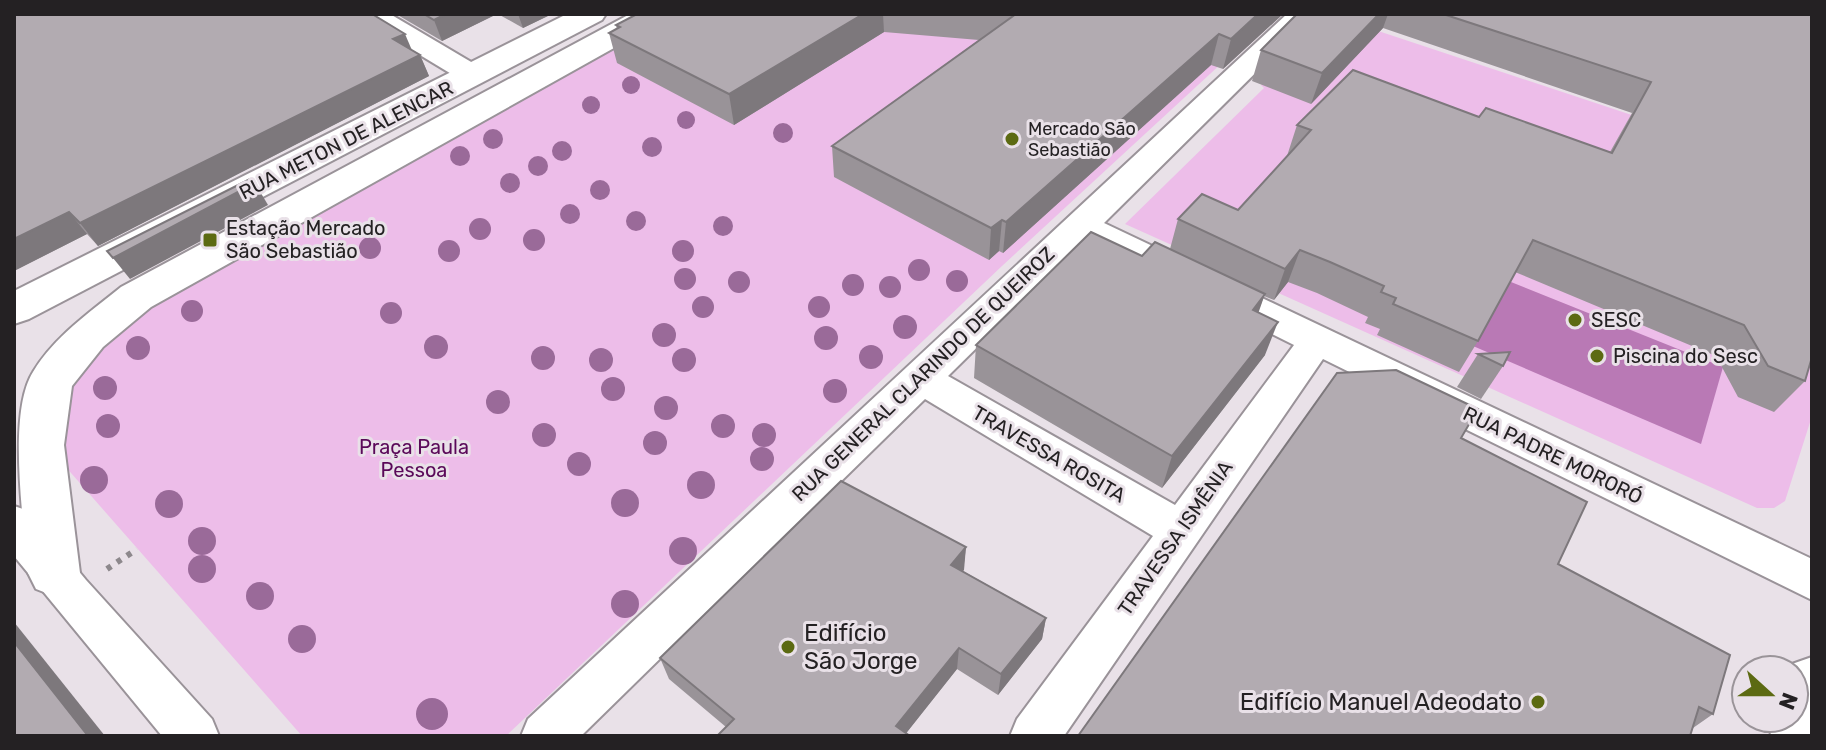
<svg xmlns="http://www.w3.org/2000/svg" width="1826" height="750" font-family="Rubik,sans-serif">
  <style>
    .green { fill: #edbde9 }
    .water { fill: #b979b5 }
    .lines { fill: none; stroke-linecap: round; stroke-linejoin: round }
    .minor-casing { stroke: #9a9399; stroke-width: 4 }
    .tertiary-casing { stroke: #9a9399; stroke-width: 4 }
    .primary-casing { stroke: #9a9399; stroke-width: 4 }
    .path { stroke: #8d888c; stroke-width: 6; stroke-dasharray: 5 7; stroke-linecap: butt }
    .minor { fill: #fff; fill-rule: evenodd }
    .tertiary { fill: #fff; fill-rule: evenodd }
    .primary { fill: #fff; fill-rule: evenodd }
    .tree { fill: #9a6a99 }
    .wall { fill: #999398 }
    .shaded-wall { fill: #7d787c }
    .building { fill: #b2abb1; stroke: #7d787c; stroke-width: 2 }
    .poi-dot { fill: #5c6a12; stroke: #e9e1e8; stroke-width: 3 }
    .labels { text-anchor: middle; stroke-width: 6; stroke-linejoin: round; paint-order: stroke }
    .far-poi-label { font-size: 18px; fill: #242123; stroke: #e9e1e8; text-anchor: start }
    .street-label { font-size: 20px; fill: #242123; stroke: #e9e1e8 }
    .poi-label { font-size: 20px; fill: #242123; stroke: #e9e1e8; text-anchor: start }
    .park-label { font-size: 20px; fill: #5a0959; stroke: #e9e1e8 }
    .near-poi-label { font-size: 24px; fill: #242123; stroke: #e9e1e8; text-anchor: start }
  </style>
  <rect width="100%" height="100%" fill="#e9e1e8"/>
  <g class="green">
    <path d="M680,14H1275L1002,266L506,736H302L64,465L54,425L85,356L164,293Z"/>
    <path d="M1336,17L1698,137L1812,130V416L1785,501L1774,508H1757L1125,224L1264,88L1261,85Z"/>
  </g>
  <path class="water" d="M1506,280L1723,367L1701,444L1473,346Z"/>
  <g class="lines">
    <g class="minor-casing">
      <g id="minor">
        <path d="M358,14H390L483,69L487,75L483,81L473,83L463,81L362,20Z"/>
        <path d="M1287,14H1315L1104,223L1812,559V600L1323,359L1064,736H1010L1017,719L1153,536L925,399L581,736H521L528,719ZM1085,241L1294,345L1175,505L948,376Z"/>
        <path d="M14,506L29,511L86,580L212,719L219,736H162L14,556Z"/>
      </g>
    </g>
    <g class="tertiary-casing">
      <g id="tertiary">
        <path d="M567,14H606L602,20L29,319L14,324V291Z"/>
        <path d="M630,14H668L664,20L151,307L103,347L72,386L64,445L80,573L72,589L54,596L36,589L28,573C24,524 7,413 33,372C54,337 90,312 121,287Z"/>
      </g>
    </g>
    <g class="primary-casing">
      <path id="primary" d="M1812,657V736H1770L1775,718H1794V670H1790L1792,664Z"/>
    </g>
    <path class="path" d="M107,569L137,549"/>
    <use href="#minor" class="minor"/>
    <use href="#tertiary" class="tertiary"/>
    <use href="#primary" class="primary"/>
  </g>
  <g class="tree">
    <circle cx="631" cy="85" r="9"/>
    <circle cx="591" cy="105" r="9"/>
    <circle cx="686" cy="120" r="9"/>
    <circle cx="783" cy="133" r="10"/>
    <circle cx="493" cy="139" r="10"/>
    <circle cx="652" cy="147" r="10"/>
    <circle cx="562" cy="151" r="10"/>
    <circle cx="460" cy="156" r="10"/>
    <circle cx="538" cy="166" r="10"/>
    <circle cx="510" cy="183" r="10"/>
    <circle cx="600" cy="190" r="10"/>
    <circle cx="570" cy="214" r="10"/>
    <circle cx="636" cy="221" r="10"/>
    <circle cx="723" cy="226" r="10"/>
    <circle cx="480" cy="229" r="11"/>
    <circle cx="534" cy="240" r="11"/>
    <circle cx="370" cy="248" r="11"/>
    <circle cx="449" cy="251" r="11"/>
    <circle cx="683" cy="251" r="11"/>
    <circle cx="919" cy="270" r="11"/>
    <circle cx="685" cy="279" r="11"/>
    <circle cx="957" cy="281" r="11"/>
    <circle cx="739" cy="282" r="11"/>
    <circle cx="853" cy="285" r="11"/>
    <circle cx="890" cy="287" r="11"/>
    <circle cx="703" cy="307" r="11"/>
    <circle cx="819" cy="307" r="11"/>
    <circle cx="192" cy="311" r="11"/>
    <circle cx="391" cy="313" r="11"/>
    <circle cx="905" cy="327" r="12"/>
    <circle cx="664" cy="335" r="12"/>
    <circle cx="826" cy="338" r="12"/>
    <circle cx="436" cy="347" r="12"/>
    <circle cx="138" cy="348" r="12"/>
    <circle cx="871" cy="357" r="12"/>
    <circle cx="543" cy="358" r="12"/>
    <circle cx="601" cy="360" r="12"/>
    <circle cx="684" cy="360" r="12"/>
    <circle cx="105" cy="388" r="12"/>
    <circle cx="613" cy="389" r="12"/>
    <circle cx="835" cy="391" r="12"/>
    <circle cx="498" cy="402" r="12"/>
    <circle cx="666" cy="408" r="12"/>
    <circle cx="108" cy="426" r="12"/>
    <circle cx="723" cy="426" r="12"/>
    <circle cx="544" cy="435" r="12"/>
    <circle cx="764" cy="435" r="12"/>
    <circle cx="655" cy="443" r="12"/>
    <circle cx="762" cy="459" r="12"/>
    <circle cx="579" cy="464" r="12"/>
    <circle cx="94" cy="480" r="14"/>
    <circle cx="701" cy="485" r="14"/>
    <circle cx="625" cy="503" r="14"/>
    <circle cx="169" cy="504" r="14"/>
    <circle cx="202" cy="541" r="14"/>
    <circle cx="683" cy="551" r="14"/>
    <circle cx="202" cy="569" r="14"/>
    <circle cx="260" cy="596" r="14"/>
    <circle cx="625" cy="604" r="14"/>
    <circle cx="302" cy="639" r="14"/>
    <circle cx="432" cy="714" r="16"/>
  </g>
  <g class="wall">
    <path d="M14,14L412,50L420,55L429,76L98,246L87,234L14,271Z"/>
    <path d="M396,14H497L442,41Z"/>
    <path d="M498,14H552L523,28Z"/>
    <path d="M637,14H1283L1223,69L1211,65L1003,253L999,251L989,260L834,177L832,146L979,40L884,32L734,125L617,63L609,33L617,29L616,25Z"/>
    <path d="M1297,14H1812L1805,381L1774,412L1738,397L1716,356L1515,272L1478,341L1459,372L1377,335L1380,329L1365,323L1368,317L1317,293L1288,282L1274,300L1264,296L1258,312L1265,355L1162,488L974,378L976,345L1142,256L1170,249L1178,219L1238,210L1287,156L1297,125L1479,117L1610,152L1632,113L1383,28L1311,104L1252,81L1261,50Z"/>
    <path d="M1478,354L1503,366L1481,399L1457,387Z"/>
    <path d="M1396,370L1478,409L1461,438L1587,502L1558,564L1730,655L1713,714L1693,728L1690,736H1078L1337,373Z"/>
    <path d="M966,547L963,571L1046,618L1042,639L998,695L957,669L906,733L726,727L669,679L660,658Z"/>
  </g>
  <g class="shaded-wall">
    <path d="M446,14H497L442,41L434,20Z"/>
    <path d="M518,14H552L523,28Z"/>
    <path d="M863,14H883L884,32L734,125L729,94Z"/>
    <path d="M1258,14H1283L1223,69L1231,39Z"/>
    <path d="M1379,14H1388L1383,28L1311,104L1322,73Z"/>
    <path d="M405,34L414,55L393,39Z"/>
    <path d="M1219,34L1211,65L1003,253L1006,222Z"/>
    <path d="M420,55L429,76L98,246L80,223Z"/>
    <path d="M255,183L268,205L130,279L113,258Z"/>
    <path d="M69,212L87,234L14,271V239Z"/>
    <path d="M1002,220L999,251L989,260L991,228Z"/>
    <path d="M1300,250L1288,282L1274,300L1285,269Z"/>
    <path d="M1265,294L1253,328V310Z"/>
    <path d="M1278,322L1265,355L1162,488L1172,456Z"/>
    <path d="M966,547L964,570L950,587L951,565Z"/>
    <path d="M1046,618L1042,639L998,695L1001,674Z"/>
    <path d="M14,622L105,736H88L14,642Z"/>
    <path d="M959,648L957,669L904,736L896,726Z"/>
  </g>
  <g class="building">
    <path d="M14,14H372L405,34L393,39L420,55L80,223L69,212L14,239Z"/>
    <path d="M424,14H446L434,20Z"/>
    <path d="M637,14H863L729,94L609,33L620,27L616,25Z"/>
    <path d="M1016,14H1258L1231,39L1219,34L1006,222L1002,220L991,228L832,146Z"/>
    <path d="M1297,14H1379L1322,73L1261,50Z"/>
    <path d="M1443,14H1812V357L1805,381L1768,366L1744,325L1533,240L1478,341L1393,304L1396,298L1381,292L1384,286L1330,262L1300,250L1285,269L1178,219L1202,194L1238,210L1311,130L1297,125L1353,70L1479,117L1486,108L1612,153L1651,82Z"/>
    <path d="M250,179L255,183L113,258L107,251Z"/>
    <path d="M1091,232L1142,256L1155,242L1265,294L1253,310L1278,322L1172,456L976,345Z"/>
    <path d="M1510,352L1503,366L1478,354Z"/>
    <path d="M1396,370L1478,409L1461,438L1587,502L1558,564L1730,655L1713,714L1699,707L1690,736H1078L1337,373Z"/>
    <path d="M841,481L966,547L951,565L1046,618L1001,674L959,648L896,726L910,736H717L734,719L660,658Z"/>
    <path d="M14,642L88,736H14Z"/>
  </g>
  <g class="poi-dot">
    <circle cx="1012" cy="139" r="8"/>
    <rect x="202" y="232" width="16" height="16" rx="4"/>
    <circle cx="1575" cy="320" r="8"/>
    <circle cx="1597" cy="356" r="8"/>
    <circle cx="788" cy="647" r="8"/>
    <circle cx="1538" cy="702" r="8"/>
  </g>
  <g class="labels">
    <g class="far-poi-label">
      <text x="1028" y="135">Mercado São<tspan x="1028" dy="21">Sebastião</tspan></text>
    </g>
    <g class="street-label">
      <text transform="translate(346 140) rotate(-27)" y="7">RUA METON DE ALENCAR</text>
      <text transform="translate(923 374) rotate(-44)" y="7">RUA GENERAL CLARINDO DE QUEIROZ</text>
      <text transform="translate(1049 454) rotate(30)" y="7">TRAVESSA ROSITA</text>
      <text transform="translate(1553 455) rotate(26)" y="7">RUA PADRE MORORÓ</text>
      <text transform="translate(1175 538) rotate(-55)" y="7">TRAVESSA ISMÊNIA</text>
    </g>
    <g class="poi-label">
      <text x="226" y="235">Estação Mercado<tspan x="226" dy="23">São Sebastião</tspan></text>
      <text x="1591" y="327">SESC</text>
      <text x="1613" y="363">Piscina do Sesc</text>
    </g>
    <g class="park-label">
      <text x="414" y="454">Praça Paula<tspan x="414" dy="23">Pessoa</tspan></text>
    </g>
    <g class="near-poi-label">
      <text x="804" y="641">Edifício<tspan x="804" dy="28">São Jorge</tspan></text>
      <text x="1522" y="710" text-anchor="end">Edifício Manuel Adeodato</text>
    </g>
  </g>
  <rect width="1826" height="750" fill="none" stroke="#242123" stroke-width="32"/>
  <g transform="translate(1770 694) rotate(111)"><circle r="38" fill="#e9e1e8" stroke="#9a9499" stroke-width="2"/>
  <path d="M0-6L14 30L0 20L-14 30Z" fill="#5c6a12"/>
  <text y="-12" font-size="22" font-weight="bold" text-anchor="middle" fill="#242123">N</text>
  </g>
</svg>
